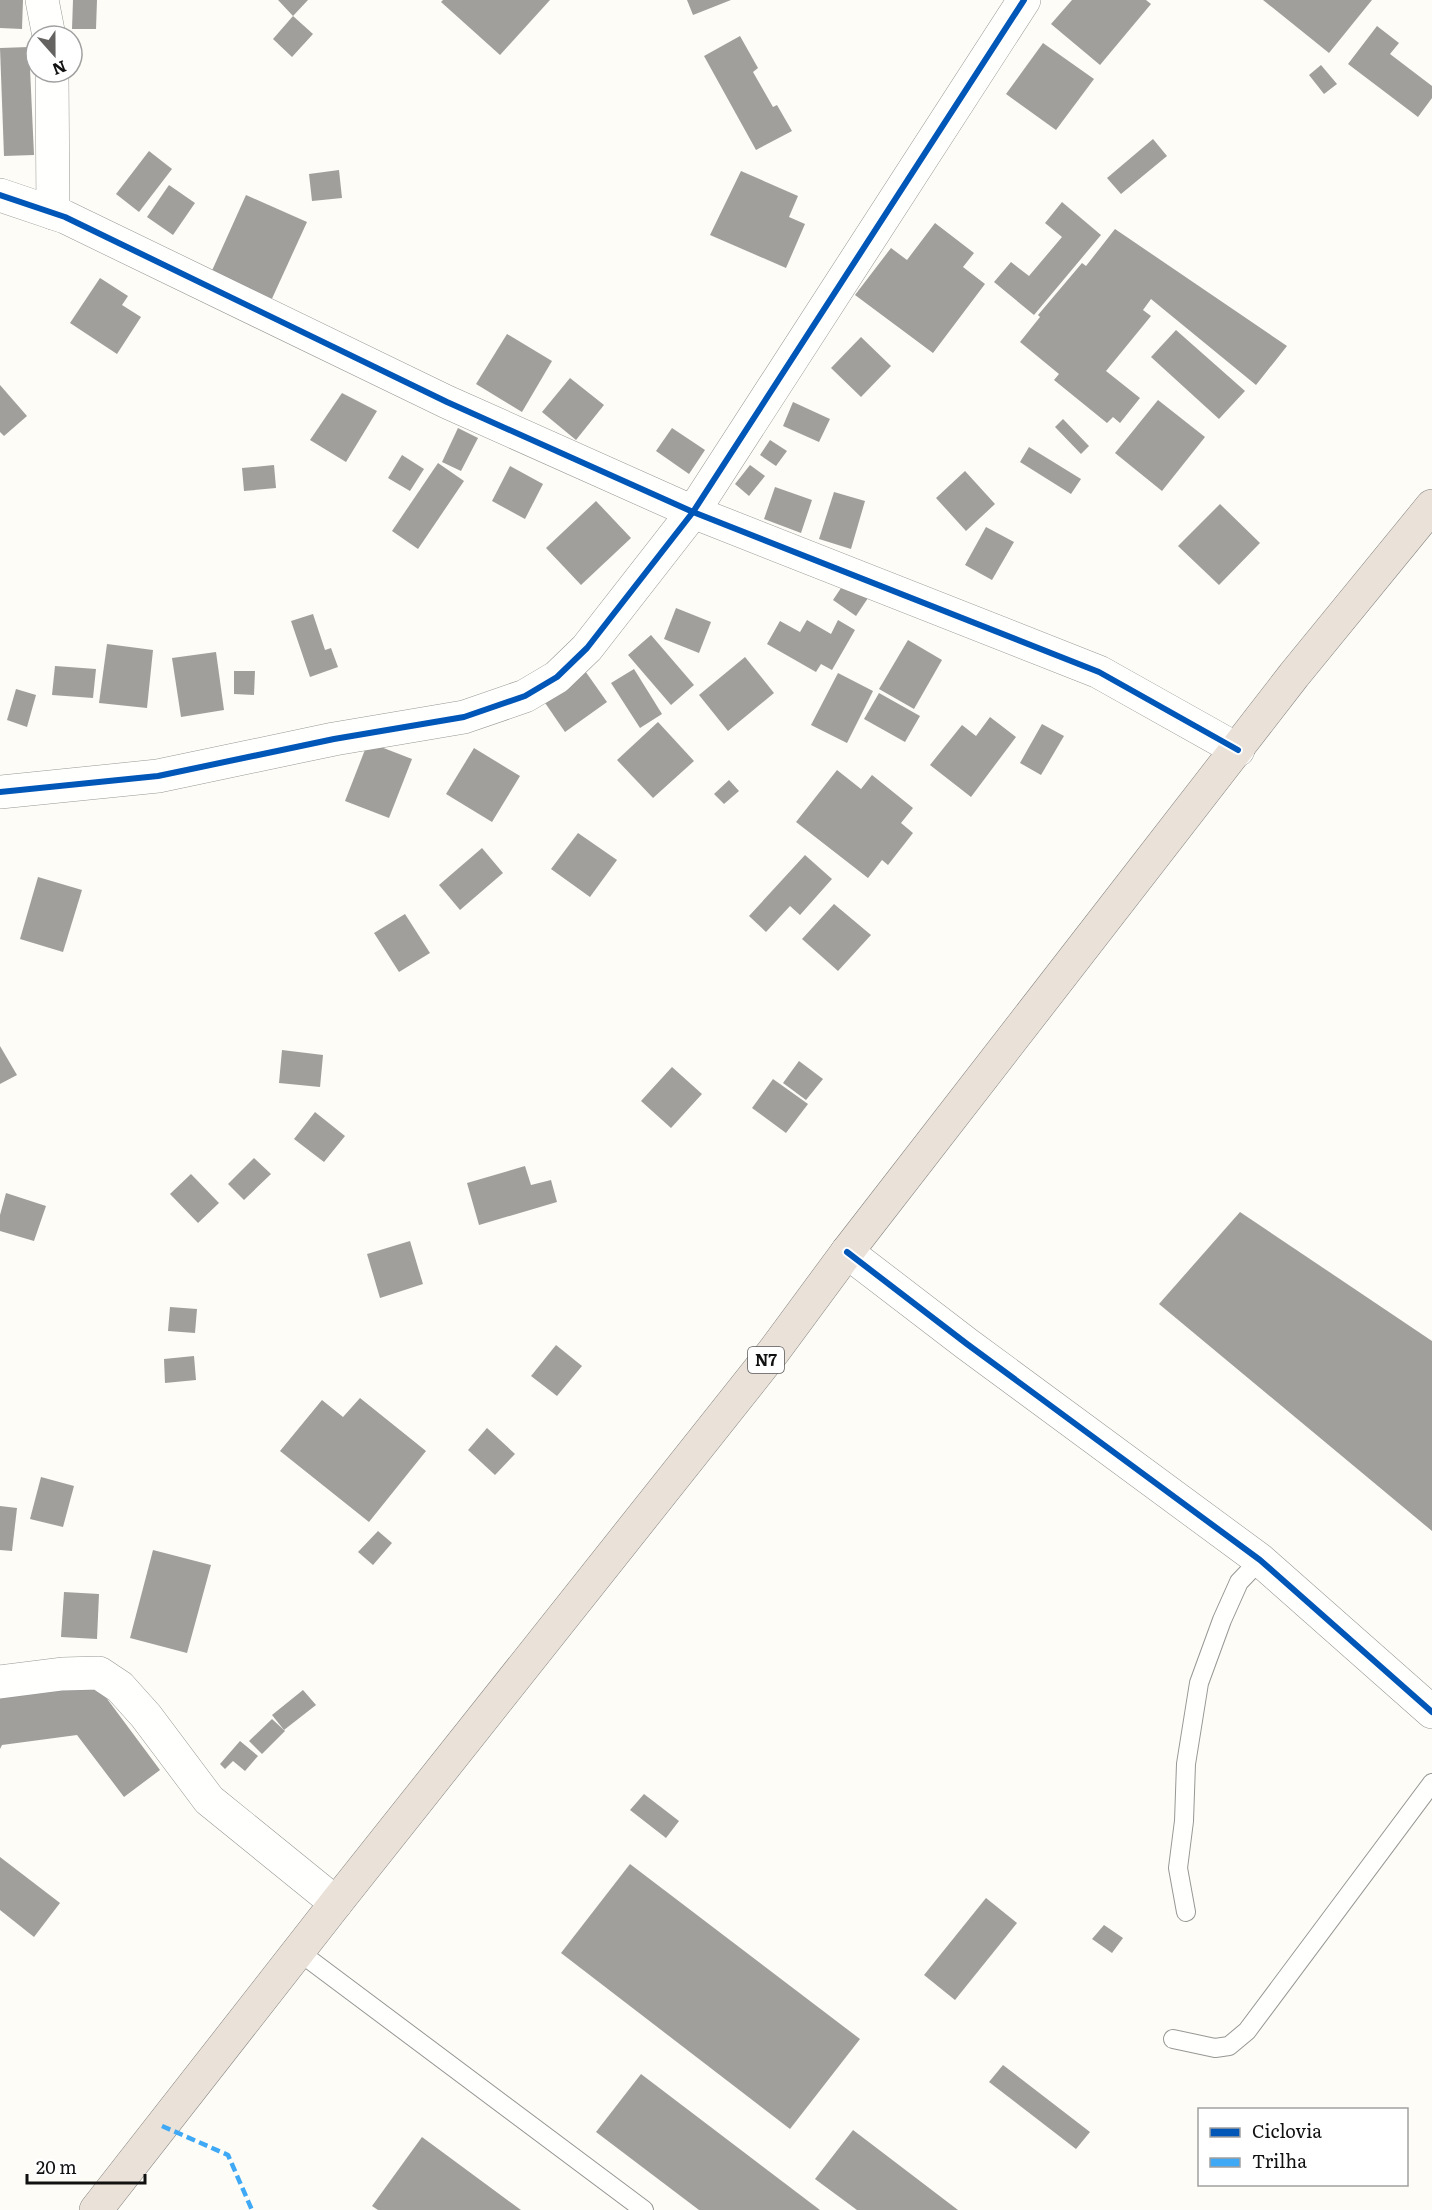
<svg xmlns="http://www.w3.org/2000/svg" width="1432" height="2210" font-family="Literata,serif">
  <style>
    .building { fill: #a19f9c }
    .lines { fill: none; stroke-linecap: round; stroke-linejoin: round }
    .lane-casing { stroke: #979795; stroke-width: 20 }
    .street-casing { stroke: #979795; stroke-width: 34 }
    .highway-casing { stroke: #858482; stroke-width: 34 }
    .lane { stroke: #fffffe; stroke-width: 18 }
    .street { stroke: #fffffe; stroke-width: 33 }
    .highway { stroke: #eae1d8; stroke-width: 33 }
    .quiet { stroke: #3fa9f5; stroke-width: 4.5; stroke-dasharray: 9 4.5; stroke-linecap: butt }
    .cycleway-casing { stroke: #fff; stroke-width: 10 }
    .cycleway { stroke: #0057b8; stroke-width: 6 }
    .labels { text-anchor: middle; stroke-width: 6; stroke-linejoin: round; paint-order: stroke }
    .shield { fill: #fff; stroke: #585858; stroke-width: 1.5 }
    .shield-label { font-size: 16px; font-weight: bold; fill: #111 }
  </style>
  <rect width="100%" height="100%" fill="#fdfcf7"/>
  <g class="building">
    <path d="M0,0H23L22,29L0,28Z"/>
    <path d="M73,0H97L96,29H72Z"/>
    <path d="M278,0H308L293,16Z"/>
    <path d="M443,0H550L500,55L441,2Z"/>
    <path d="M687,0H731L693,15Z"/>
    <path d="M1072,0H1146L1151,4L1100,65L1051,24Z"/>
    <path d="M1263,0H1372L1329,53Z"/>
    <path d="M293,16L313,34L292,57L273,39Z"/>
    <path d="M1377,26L1399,43L1390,54L1432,86V98L1418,117L1348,64Z"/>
    <path d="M740,36L758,68L753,72L773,107L777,105L792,131L756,150L704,56Z"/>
    <path d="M1043,43L1094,79L1056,130L1006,94Z"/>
    <path d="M29,47L34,155L4,156L0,48Z"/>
    <path d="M1321,65L1337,84L1324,94L1309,75Z"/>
    <path d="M1153,139L1167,156L1121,194L1107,178Z"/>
    <path d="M149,151L172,169L139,212L116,194Z"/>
    <path d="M339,170L342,198L312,201L309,174Z"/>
    <path d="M741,171L798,196L789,217L805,224L786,268L710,235Z"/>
    <path d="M169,185L195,203L173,235L147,217Z"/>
    <path d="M246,195L307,222L270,303L210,275Z"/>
    <path d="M1062,202L1101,235L1034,315L994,282L1011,262L1029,276L1062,237L1045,223Z"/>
    <path d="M935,223L974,253L963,267L985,284L933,353L855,295L891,248L907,260Z"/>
    <path d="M1115,229L1287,346L1256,385L1151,299L1143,310L1151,316L1106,371L1140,398L1120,423L1113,417L1107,423L1054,380L1059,374L1020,342L1040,317L1038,315L1082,263L1086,266Z"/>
    <path d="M100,278L128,296L122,305L141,317L117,354L70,323Z"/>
    <path d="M1176,330L1245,391L1219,419L1151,357Z"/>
    <path d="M507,334L552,361L522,412L476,384Z"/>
    <path d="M861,337L891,366L861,397L831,368Z"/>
    <path d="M570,378L604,405L576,440L542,412Z"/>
    <path d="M0,385L27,416L4,436L0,432Z"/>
    <path d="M342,393L377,411L346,462L310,440Z"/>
    <path d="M1158,400L1205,437L1162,491L1115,453Z"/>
    <path d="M793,402L830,419L819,442L783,426Z"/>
    <path d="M1063,419L1089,446L1081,454L1055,427Z"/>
    <path d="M458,428L478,438L461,471L442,462Z"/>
    <path d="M672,428L705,450L689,474L656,451Z"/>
    <path d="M770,440L787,451L776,466L760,455Z"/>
    <path d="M1029,447L1081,479L1071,494L1020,462Z"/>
    <path d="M402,455L424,469L410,491L388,478Z"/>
    <path d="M438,463L464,481L418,549L392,531Z"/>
    <path d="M274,465L276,488L244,491L242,468Z"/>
    <path d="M750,465L765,476L749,496L735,484Z"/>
    <path d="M510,466L543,484L525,519L492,501Z"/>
    <path d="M965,471L995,504L966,531L936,498Z"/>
    <path d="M775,487L812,500L801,533L764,519Z"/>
    <path d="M834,492L865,501L851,549L819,539Z"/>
    <path d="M596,501L631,538L581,585L546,548Z"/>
    <path d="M1220,504L1260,543L1219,585L1178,546Z"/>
    <path d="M986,527L1014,542L992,580L965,565Z"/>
    <path d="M847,579L870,595L856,616L833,600Z"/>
    <path d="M676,608L711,622L699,653L664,639Z"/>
    <path d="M313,614L325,650L331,648L338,667L310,677L291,621Z"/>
    <path d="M807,620L831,634L838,620L855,630L832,670L821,664L816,672L767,644L780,621L800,632Z"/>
    <path d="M651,635L694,685L671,705L628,655Z"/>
    <path d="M908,640L942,660L914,709L879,689Z"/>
    <path d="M107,644L153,650L147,708L99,703Z"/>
    <path d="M216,652L224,710L181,717L172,658Z"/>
    <path d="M745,657L774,693L728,731L699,695Z"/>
    <path d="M55,666L96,669L93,698L52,695Z"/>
    <path d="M583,668L607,702L565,732L541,697Z"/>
    <path d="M634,669L662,714L640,728L611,683Z"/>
    <path d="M234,671H255L254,695L234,694Z"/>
    <path d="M838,673L873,691L847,743L811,725Z"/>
    <path d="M16,689L36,695L27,727L7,720Z"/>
    <path d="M879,693L920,716L905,742L864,719Z"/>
    <path d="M990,717L1016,737L971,797L930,765L962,725L976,736Z"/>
    <path d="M658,722L694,761L653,798L617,760Z"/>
    <path d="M1042,724L1064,736L1041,775L1020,763Z"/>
    <path d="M368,742L412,759L389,818L345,801Z"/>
    <path d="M474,748L520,776L492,822L446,794Z"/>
    <path d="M837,770L861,789L872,775L913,808L901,823L913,833L888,865L882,860L868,878L796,822Z"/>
    <path d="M729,780L739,791L724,804L714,794Z"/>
    <path d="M578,833L617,860L590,897L551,869Z"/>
    <path d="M482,848L503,873L460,910L439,885Z"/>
    <path d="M805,855L832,879L800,915L790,906L766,932L749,916Z"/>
    <path d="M38,877L82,890L63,952L20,939Z"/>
    <path d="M834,904L871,935L838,971L802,939Z"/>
    <path d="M405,914L430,953L399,972L374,933Z"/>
    <path d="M0,1046L17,1075L0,1084Z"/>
    <path d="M282,1050L323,1055L320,1087L279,1083Z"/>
    <path d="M799,1061L823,1079L806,1100L783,1083Z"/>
    <path d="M672,1067L702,1094L671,1128L641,1101Z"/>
    <path d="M773,1079L808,1104L786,1133L752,1108Z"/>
    <path d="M315,1112L345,1136L324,1162L294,1139Z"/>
    <path d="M254,1158L271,1174L244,1200L228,1184Z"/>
    <path d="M525,1166L531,1185L551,1180L557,1202L479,1225L467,1183Z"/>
    <path d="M191,1174L219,1203L198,1223L170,1194Z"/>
    <path d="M6,1193L46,1206L34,1241L0,1231V1215Z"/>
    <path d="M1240,1212L1432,1341V1531L1159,1304Z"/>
    <path d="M410,1241L423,1284L380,1298L367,1254Z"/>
    <path d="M170,1307L197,1309L195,1333L168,1331Z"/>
    <path d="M556,1345L582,1366L557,1396L531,1376Z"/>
    <path d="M194,1356L196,1380L165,1383L164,1359Z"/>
    <path d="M360,1398L426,1451L369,1522L280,1451L322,1400L343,1417Z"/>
    <path d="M487,1428L515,1454L495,1475L468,1450Z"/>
    <path d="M41,1477L74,1486L63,1527L30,1519Z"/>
    <path d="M0,1506L17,1508L12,1551L0,1550Z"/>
    <path d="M378,1531L392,1543L373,1565L358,1552Z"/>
    <path d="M153,1550L211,1565L187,1653L130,1638Z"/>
    <path d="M64,1592L99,1594L97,1639L61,1637Z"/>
    <path d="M96,1684L160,1770L124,1797L77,1735L2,1745L0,1749V1696Z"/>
    <path d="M303,1690L316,1705L284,1730L272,1715Z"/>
    <path d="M272,1719L285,1731L262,1754L249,1741Z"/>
    <path d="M240,1741L258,1756L245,1771L233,1761L225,1769L220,1764Z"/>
    <path d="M644,1794L679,1821L666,1838L630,1810Z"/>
    <path d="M0,1857L60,1903L34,1937L0,1910Z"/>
    <path d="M630,1864L860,2039L790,2129L561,1953Z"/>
    <path d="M986,1898L1017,1923L955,2000L924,1975Z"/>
    <path d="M1104,1925L1123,1938L1112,1953L1092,1939Z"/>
    <path d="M1003,2065L1090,2132L1076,2149L989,2082Z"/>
    <path d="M641,2074L820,2210H699L596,2132Z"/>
    <path d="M853,2130L958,2210H857L815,2179Z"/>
    <path d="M422,2137L521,2210H378L372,2206Z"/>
  </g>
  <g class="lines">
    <g class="lane-casing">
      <g id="lane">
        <path d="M1186,1912L1178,1868L1184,1821L1186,1764L1199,1683L1222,1620L1239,1582L1260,1560"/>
        <path d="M298,1951L644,2210"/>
        <path d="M1173,2039L1215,2048L1229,2046L1247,2031L1432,1783"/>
      </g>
    </g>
    <g class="street-casing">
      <g id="street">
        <path d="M42,0L49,36"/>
        <path d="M52,72L53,213"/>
        <path d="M0,195L65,217L447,402L693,512L1099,672L1238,750"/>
        <path d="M0,792L158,776L334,739L464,717L525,696L557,677L587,648L693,512L1024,0"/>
        <path d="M847,1252L967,1344L1260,1560L1432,1712"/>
        <path d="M0,1682L62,1674L99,1673L120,1687L146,1716L209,1800L336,1903"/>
      </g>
    </g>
    <g class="highway-casing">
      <path id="highway" d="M96,2210L336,1903L774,1351L847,1252L1294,675L1432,506"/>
    </g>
    <use href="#lane" class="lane"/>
    <use href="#street" class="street"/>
    <use href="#highway" class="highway"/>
    <path class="quiet" d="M162,2126L228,2155L252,2210"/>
    <g class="cycleway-casing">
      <g id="cycleway">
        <path d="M0,195L65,217L447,402L693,512L1099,672L1238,750"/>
        <path d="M0,792L158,776L334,739L464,717L525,696L557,677L587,648L693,512L1024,0"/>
        <path d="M847,1252L967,1344L1260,1560L1432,1712"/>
      </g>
    </g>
    <use href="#cycleway" class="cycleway"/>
  </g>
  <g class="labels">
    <rect class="shield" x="748" y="1347" width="36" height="26" rx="4.5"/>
    <g class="shield-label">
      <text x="766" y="1366">N7</text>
    </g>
  </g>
  <rect x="1198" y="2108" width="210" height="78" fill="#ffffff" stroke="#a0a0a0" stroke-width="1.5"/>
  <rect x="1210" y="2128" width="30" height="9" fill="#0057b8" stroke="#a0a0a0" stroke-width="1.5"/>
  <text x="1252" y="2138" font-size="18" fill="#111111">Ciclovia</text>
  <rect x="1210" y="2158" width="30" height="9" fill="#3fa9f5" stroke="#a0a0a0" stroke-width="1.5"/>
  <text x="1252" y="2168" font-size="18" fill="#111111">Trilha</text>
  <g transform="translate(54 54) rotate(159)"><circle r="28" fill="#ffffff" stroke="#a0a0a0" stroke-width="1.5"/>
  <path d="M0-4.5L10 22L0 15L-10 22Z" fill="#646362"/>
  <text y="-9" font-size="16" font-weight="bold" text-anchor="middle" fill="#111111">N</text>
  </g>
  <path d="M27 2174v9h118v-9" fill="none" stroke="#111111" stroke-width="3"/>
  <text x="36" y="2174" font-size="18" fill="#111111" stroke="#ffffff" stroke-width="4.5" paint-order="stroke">20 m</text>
</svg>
